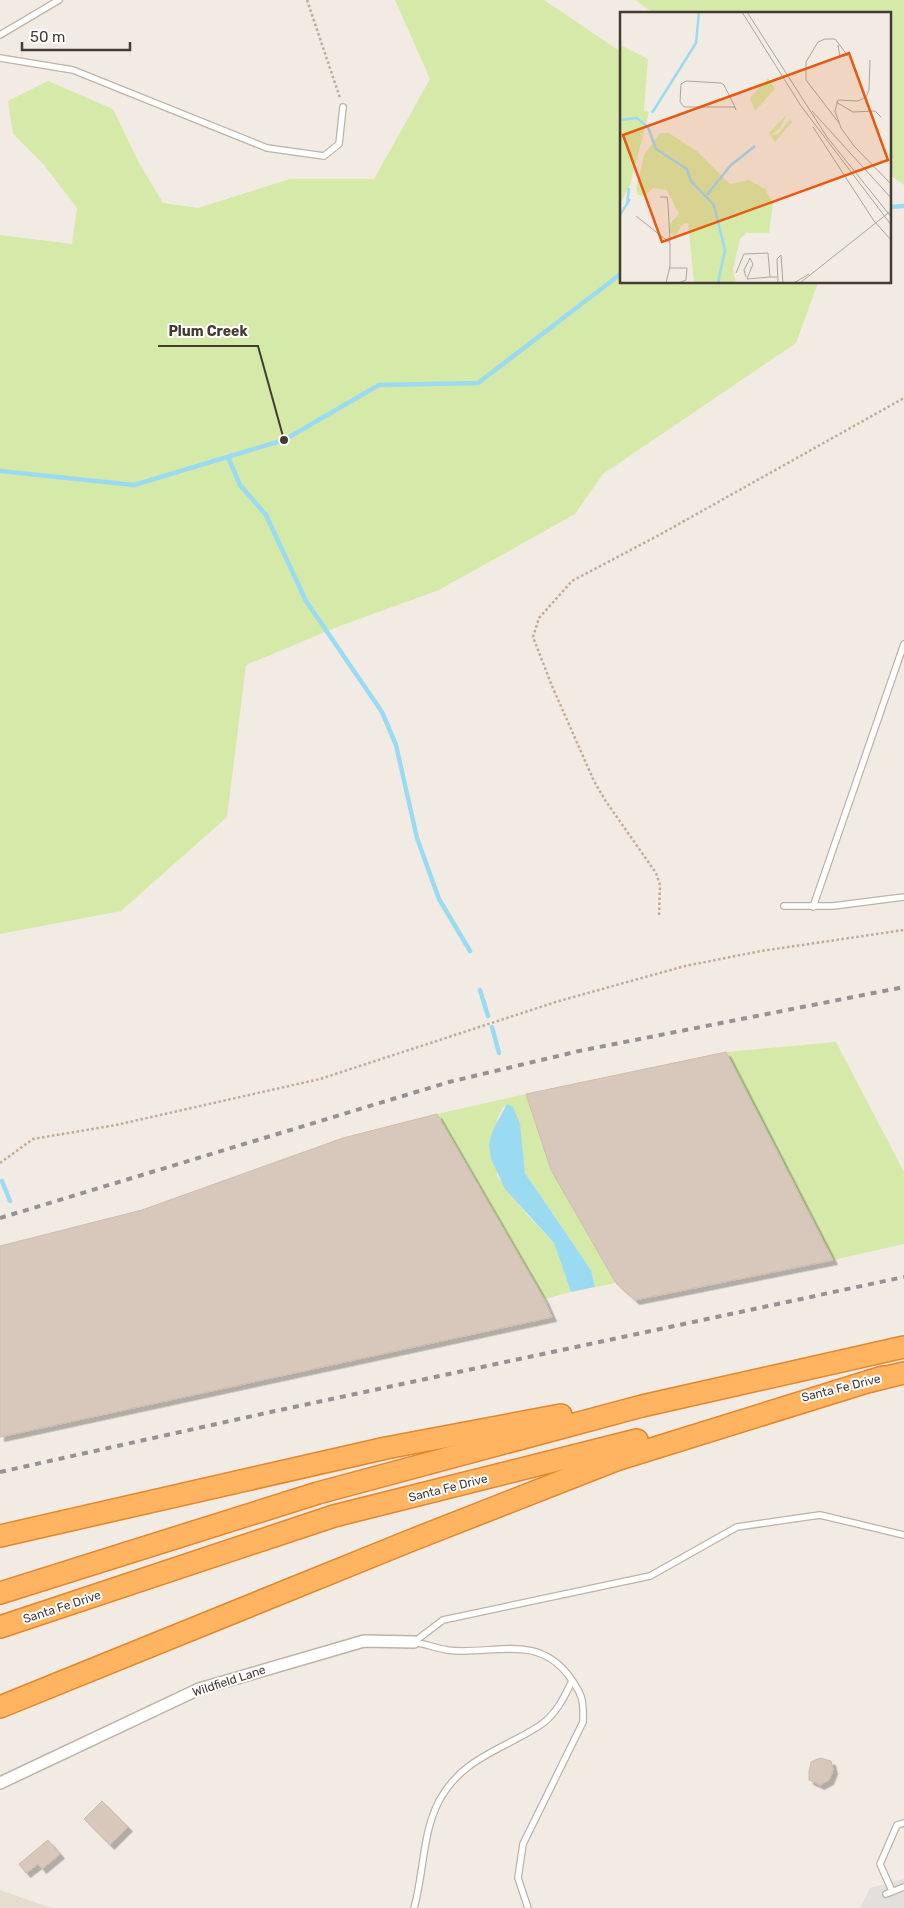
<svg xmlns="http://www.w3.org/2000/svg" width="904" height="1908" font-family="Rubik,sans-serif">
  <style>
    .residential { fill: #e6dcd0 }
    .green { fill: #d5e9a9 }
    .parking { fill: #e2dfdc }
    .water { fill: #9bdbf2 }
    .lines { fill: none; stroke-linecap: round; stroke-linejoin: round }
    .stream { stroke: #9bdbf2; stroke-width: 4.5 }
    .building { fill: #d7c8bb; stroke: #cfbcab; filter: url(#shadow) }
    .lane-casing { stroke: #beb2a5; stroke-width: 8 }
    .street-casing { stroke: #beb2a5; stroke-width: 14 }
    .highway-casing { stroke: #e3862c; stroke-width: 24 }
    .path { stroke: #c0ab96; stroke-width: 2.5; stroke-dasharray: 2.5 2.5; stroke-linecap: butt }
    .lane { stroke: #fff; stroke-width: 5.5 }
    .street { stroke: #fff; stroke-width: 11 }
    .highway { stroke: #ffb461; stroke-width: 21 }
    .rail { stroke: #939393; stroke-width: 4; stroke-dasharray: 6 6; stroke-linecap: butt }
    .labels { text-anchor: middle; stroke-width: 4; stroke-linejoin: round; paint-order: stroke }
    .street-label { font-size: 12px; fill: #443b33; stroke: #fff }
    .inset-river { fill: none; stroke: #9bdbf2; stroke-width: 2.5 }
    .inset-road { fill: none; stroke: #aca59d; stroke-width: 1 }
    .view { fill: #e8590c; fill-opacity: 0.15; stroke: #e8590c; stroke-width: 2.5 }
    .inset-edge { fill: none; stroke: #443b33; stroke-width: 2.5 }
    .leader { fill: none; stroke: #443b33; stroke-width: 2 }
    .callout-dot { fill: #443b33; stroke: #fff; stroke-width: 2 }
    .callout-label { font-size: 14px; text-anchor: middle; font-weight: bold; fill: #443b33; stroke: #fff; stroke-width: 4; stroke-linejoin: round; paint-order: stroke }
  </style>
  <defs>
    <filter id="shadow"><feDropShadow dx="4.5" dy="4.5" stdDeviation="0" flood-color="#0004"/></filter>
  </defs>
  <rect width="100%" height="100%" fill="#f2ebe3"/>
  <path class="residential" d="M0,1890L51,1908H0Z"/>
  <g class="green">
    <path d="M395,0H544L621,52L622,282L818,283L796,343L603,474L575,514L439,590L337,627L246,665L227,817L121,911L0,934V235L72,244L77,208L44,165L13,134L8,101L48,81L113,109L138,161L163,203L198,208L290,179H374L430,79Z"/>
    <path d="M635,0H904V185L890,175V14H655Z"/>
    <path d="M836,1042L904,1172V1244L833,1260L726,1052Z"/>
    <path d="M526,1094L551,1170L616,1283L595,1287L591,1270L525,1173L521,1139L504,1106L497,1119V1176L528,1216L554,1243L571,1292L544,1299L437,1114Z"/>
  </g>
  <path class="parking" d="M904,1879V1908H860L870,1888Z"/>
  <path class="water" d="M507,1104L513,1107L520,1124L525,1173L591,1270L595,1287L571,1292L554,1243L505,1189L491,1159L489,1144L493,1130Z"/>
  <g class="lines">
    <g class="stream">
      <path d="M890,207L904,206"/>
      <path d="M228,457L240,485L266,515L306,601L382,712L396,745L417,838L439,899L470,951"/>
      <path d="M0,471L134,485L284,440L379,385L478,383L622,273"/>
      <path d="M480,990L488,1016"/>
      <path d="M492,1027L499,1053"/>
      <path d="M2,1181L10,1201"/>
    </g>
  </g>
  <g class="building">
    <path d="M726,1052L833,1260L635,1300L616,1283L551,1170L526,1094Z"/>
    <path d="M437,1114L544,1299L552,1317L0,1437V1246L142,1210L343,1138Z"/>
    <path d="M820,1758L831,1761L833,1770L829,1780L820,1785L809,1780V1772L811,1762Z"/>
    <path d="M102,1801L128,1827L110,1845L84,1819Z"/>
    <path d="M48,1840L60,1854L42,1869L38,1864L26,1873L19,1864Z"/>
  </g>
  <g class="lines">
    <g class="lane-casing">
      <g id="lane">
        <path d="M0,35L59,0"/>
        <path d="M0,58L73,70L267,148L324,156L339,144L343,107"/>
        <path d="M784,906H833L904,897"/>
        <path d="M813,907L904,644"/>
        <path d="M414,1642L443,1620L650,1576L737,1527L820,1515L904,1535"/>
        <path d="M414,1642C425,1644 436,1648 447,1650C491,1656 536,1632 569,1676C582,1694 584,1699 583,1722L523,1844L518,1878L528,1908"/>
        <path d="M892,1891L880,1864L897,1825L904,1823"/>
        <path d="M886,1894L904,1887"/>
        <path d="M414,1908C424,1873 422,1834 439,1801C462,1758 502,1750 539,1726C555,1716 564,1698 572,1681"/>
      </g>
    </g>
    <g class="street-casing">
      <path id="street" d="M0,1783L199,1689L364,1641L414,1642"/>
    </g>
    <g class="highway-casing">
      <g id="highway">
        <path d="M871,1381L904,1373"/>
        <path d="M0,1536L386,1448L561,1415"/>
        <path d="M0,1593L318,1493L642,1406L904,1347"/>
        <path d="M0,1627L334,1516L637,1440"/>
        <path d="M0,1707L412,1540L616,1460L883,1377"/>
      </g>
    </g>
    <g class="path">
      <path d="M307,0L340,98"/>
      <path d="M659,915L660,885L656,873L605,800L594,781L552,686L533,637L539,618L572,581L661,534L904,398"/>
      <path d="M0,1163L33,1139L116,1125L320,1079L559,1001L685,966L761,951L904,930"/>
    </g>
    <use href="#lane" class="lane"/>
    <use href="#street" class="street"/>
    <use href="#highway" class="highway"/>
    <g class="rail">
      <path d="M0,1218L449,1082L579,1051L904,987"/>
      <path d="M0,1472L275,1411L904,1277"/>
    </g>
  </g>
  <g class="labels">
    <g class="street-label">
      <text transform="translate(841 1388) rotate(-14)" y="4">Santa Fe Drive</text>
      <text transform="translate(448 1488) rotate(-14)" y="4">Santa Fe Drive</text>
      <text transform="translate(62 1607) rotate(-18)" y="4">Santa Fe Drive</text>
      <text transform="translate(229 1681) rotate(-18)" y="4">Wildfield Lane</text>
    </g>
  </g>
  <g transform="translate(620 12)">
    <rect width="271" height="271" fill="#f2ebe3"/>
    <path d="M0,33L28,47L24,99L29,100L10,173L0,192ZM148,66L155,77L135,99L130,86ZM167,102L160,116L151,123L158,122L170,107L172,110L155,130L149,121ZM40,121H49L78,140L110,172L129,168L145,177L153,191L149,221H126L120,227L113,257L116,271H74L68,211L63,212L54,225L50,221V212L59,202L47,178L33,176L25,184L18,183L16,176L24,143Z" fill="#d5e9a9"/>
    <path class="inset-river" d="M32,101L76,31L79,0M0,108L17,106L28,115L36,137L67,157L71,169L94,193L105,238L98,271M87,183L110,154L135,134M7,193L9,176M0,203L10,187"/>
    <path class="inset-road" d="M122,0L181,94L272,214M127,0L207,125L272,206M218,33L220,45L228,43M250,48L249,78L246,85L238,89L218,88L215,99L221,116L234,134L272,173M216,90L233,100L255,99L261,105M115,95H64L60,90L61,72L66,69L101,71L104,73L115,95L116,98M192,99L272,187M219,111L186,68V50L198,30L205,27H215L228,44M193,115L254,209L272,229M40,185H47L48,192L50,230M16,204L50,231V254L46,271M50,256H67L66,268L58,271M116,261L124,242L148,241L150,265H157M126,265L124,258L130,246L133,252L127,267L150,265M158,271L157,247L161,243L163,271M174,271L189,262M180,271L272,198"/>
    <path class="view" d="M229,41L268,148L42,230L3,123Z"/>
    <rect width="271" height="271" class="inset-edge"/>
  </g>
  <path class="leader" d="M284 440L258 346H158"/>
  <circle class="callout-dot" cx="284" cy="440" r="5"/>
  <g class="callout-label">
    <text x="208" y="336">Plum Creek</text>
  </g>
  <path d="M22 42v8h108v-8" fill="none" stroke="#443b33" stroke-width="2.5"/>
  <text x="30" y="42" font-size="15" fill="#443b33" stroke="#ffffff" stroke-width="4" paint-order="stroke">50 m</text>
</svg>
